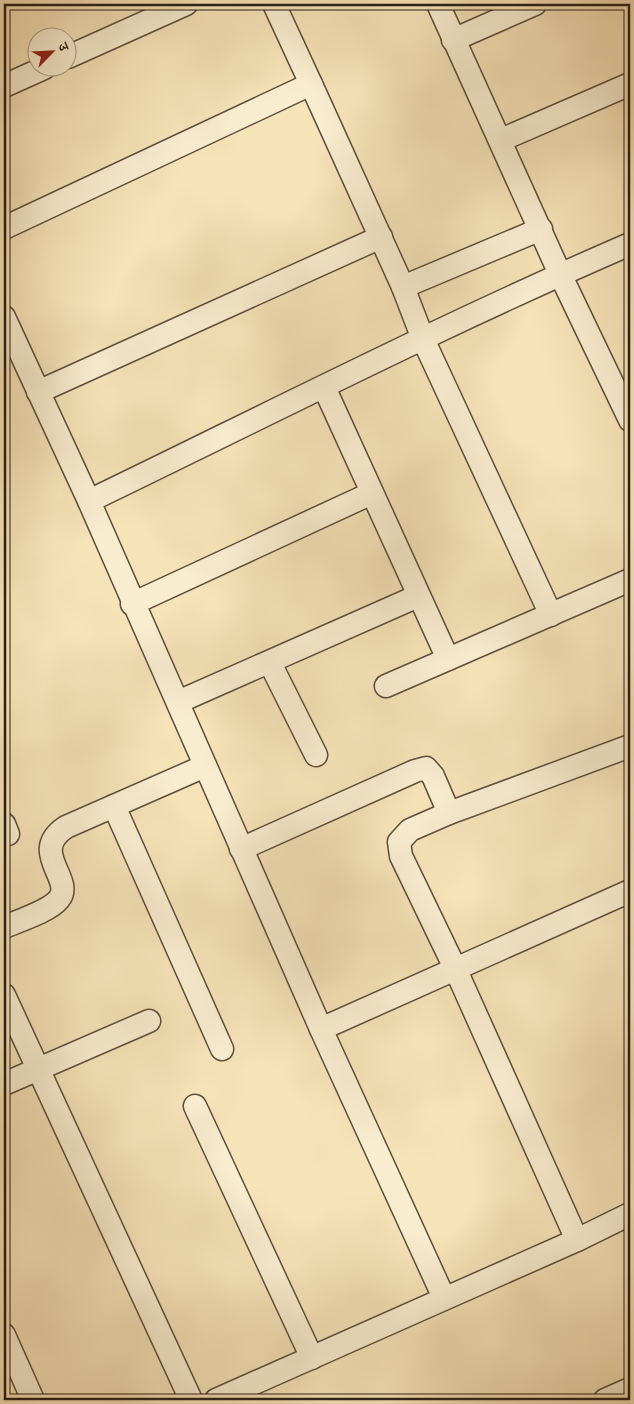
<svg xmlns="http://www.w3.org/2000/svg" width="634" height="1404" font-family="Alegreya,'Noto Serif Devanagari',serif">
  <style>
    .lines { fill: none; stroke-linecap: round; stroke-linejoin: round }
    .street-casing { stroke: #5c4e3f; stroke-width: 25 }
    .street { stroke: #f9edd0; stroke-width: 22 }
  </style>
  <rect width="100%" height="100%" fill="#f6e3b7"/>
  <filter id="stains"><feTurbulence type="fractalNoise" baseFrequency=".004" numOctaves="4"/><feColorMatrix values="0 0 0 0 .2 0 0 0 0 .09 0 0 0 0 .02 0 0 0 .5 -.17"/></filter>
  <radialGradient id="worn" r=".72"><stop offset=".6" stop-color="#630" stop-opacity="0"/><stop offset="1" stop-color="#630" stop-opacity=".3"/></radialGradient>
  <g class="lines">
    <g class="street-casing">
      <g id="street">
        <path d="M274,4L311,84"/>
        <path d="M438,4L560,274L630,420"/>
        <path d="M453,40L535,4"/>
        <path d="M68,57L186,4"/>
        <path d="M4,86L44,68"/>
        <path d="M501,140L630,84"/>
        <path d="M4,228L311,84L403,287L423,339L551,615"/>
        <path d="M403,287L541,229"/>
        <path d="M4,317L89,501L321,1029L444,1298"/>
        <path d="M324,387L448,659"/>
        <path d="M38,392L381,237"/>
        <path d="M89,501C269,414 447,323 630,244"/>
        <path d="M132,604L372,493"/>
        <path d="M270,663L316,755"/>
        <path d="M386,686L630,580"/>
        <path d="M178,702L418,596"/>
        <path d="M114,806L222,1049"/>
        <path d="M4,824L8,834"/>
        <path d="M241,849L415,771L426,768L433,776L449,813"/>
        <path d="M4,927C18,921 50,911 59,899C75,879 28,852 66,827L205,766"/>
        <path d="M4,995L191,1400"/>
        <path d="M321,1029L630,891"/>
        <path d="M4,1084L149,1021"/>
        <path d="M195,1106L312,1358"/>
        <path d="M577,1240L455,968L401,856L399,842L410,830L449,813L630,746"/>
        <path d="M4,1335L33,1400"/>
        <path d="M216,1400L577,1240L630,1214"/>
        <path d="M605,1400L630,1389"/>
      </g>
    </g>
    <use href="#street" class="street"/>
  </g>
  <rect width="634" height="1404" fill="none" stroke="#f6e3b7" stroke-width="20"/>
  <rect x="5" y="5" width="624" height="1394" fill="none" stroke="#281d17" stroke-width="2.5"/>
  <rect x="10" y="10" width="614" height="1384" fill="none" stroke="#281d17"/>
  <g transform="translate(52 52) rotate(66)"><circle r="24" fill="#f9edd0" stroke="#a59a86"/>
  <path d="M0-4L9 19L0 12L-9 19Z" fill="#8f2418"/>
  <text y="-8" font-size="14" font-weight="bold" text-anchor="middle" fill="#281d17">उ</text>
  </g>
  <rect width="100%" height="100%" filter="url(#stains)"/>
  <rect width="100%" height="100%" fill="url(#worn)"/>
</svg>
